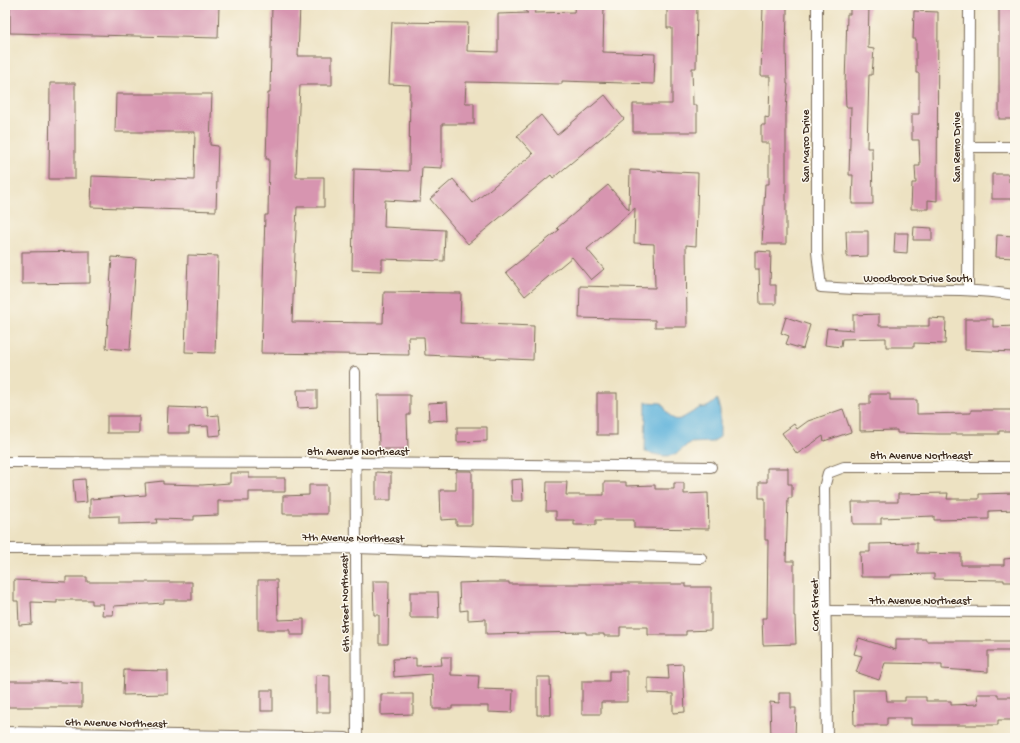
<svg xmlns="http://www.w3.org/2000/svg" width="1020" height="743" font-family="'Gochi Hand',sans-serif">
  <style>
    .water { fill: #60b4dc; stroke: #4e6f7d }
    .building { fill: #d795b0 }
    .lines { fill: none; stroke-linecap: round; stroke-linejoin: round }
    .street-casing { stroke: #796a57; stroke-width: 12 }
    .street { stroke: #fff; stroke-width: 10 }
    .labels { text-anchor: middle; stroke-width: 3; stroke-linejoin: round; paint-order: stroke }
    .street-label { font-size: 11px; fill: #3b2a1e; stroke: #fbf7ec }
  </style>
  <rect width="100%" height="100%" fill="#fbf7ec"/>
  <filter id="ink" filterUnits="userSpaceOnUse"><feTurbulence type="fractalNoise" baseFrequency=".025" numOctaves="2"/><feDisplacementMap in="SourceGraphic" scale="8" xChannelSelector="R" yChannelSelector="G"/><feConvolveMatrix kernelMatrix="1 2 1 2 8 2 1 2 1" color-interpolation-filters="sRGB"/></filter>
  <filter id="wash" filterUnits="userSpaceOnUse"><feTurbulence type="fractalNoise" baseFrequency=".012" numOctaves="4" result="noise"/><feDisplacementMap in="SourceGraphic" scale="16" xChannelSelector="R" yChannelSelector="G"/><feGaussianBlur stdDeviation="0.9" result="paint"/><feColorMatrix in="noise" values="0 0 0 0 0 0 0 0 0 0 0 0 0 0 0 0 0 1.4 0 .05"/><feComposite in="paint" operator="in"/></filter>
  <g filter="url(#wash)">
    <rect width="100%" height="100%" fill="#ede2c2"/>
    <path class="water" d="M717,399L720,411V437L712,442L689,443C672,460 667,457 645,452L646,402L662,403C675,428 678,420 698,409C700,407 704,408 707,407C711,405 714,402 717,399Z"/>
    <g id="blocks">
      <g class="building">
        <path d="M10,5H219L218,38L10,33Z"/>
        <path d="M272,5H300L298,56H332V85H300L296,177H324V207H297L292,322L383,323L384,292L461,293L460,323L534,326L533,360L425,355L424,337H408L409,355L261,353L265,215H268L269,159H266L268,93H270Z"/>
        <path d="M516,5H540L534,13L574,12L575,5H604L603,52L655,54L654,84L562,81V84L466,82L465,103H474V124H442V168L422,167L420,202L385,200L384,227L445,230L444,261L382,259V271L352,270L354,169L409,171L410,85L389,84L392,22L468,23L467,51L498,52V14L528,13Z"/>
        <path d="M667,5H697L696,68H692L693,105H697V132H633V104H672V28H667Z"/>
        <path d="M763,5H787V14L786,48L787,84H788L786,110V244H762L765,184H769V143H761V125H765V117L769,118L770,76H761Z"/>
        <path d="M850,5H869L868,48L874,49L872,75H869L867,148H872L873,204H852L853,175H849L851,107H846L845,85L847,14H850Z"/>
        <rect x="999" y="5" width="16" height="114"/>
        <path d="M914,11L938,12L937,201L928,200V209H911L912,183H916L915,166H920L919,140H912V114H919V73H916V39H913Z"/>
        <path d="M50,83H75V179H49Z"/>
        <path d="M116,94H212L210,145L218,146L216,211L91,207L92,176L194,180L195,132H115Z"/>
        <path d="M605,95L624,119L553,178L551,175L468,244L430,199L453,179L473,203L533,154L517,136L541,115L557,135Z"/>
        <path d="M630,170L698,173L696,246L686,245L687,327H655V320L579,318L580,286L655,288L654,244L634,243L635,208L587,249L604,269L591,280L572,257L525,296L506,272L559,230L557,228L608,185L629,210Z"/>
        <path d="M992,174H1009V182H1015V199H992Z"/>
        <path d="M914,227L932,228V240H913Z"/>
        <path d="M846,231H868V256L847,257Z"/>
        <path d="M895,233H908L907,253L894,252Z"/>
        <path d="M997,235L1015,236V258L996,257Z"/>
        <path d="M90,251V283L22,284V252Z"/>
        <path d="M755,251L771,252L770,285H776V304H760L759,269H755Z"/>
        <path d="M188,255L218,256L215,353L185,352Z"/>
        <path d="M112,257L136,259L130,350L106,348Z"/>
        <path d="M879,314V326H929V318L946,319L945,344L914,343V347H886V338L842,339L841,347L825,345L827,328L853,330V315Z"/>
        <path d="M786,317L810,325L803,349L786,344L789,336L781,333Z"/>
        <path d="M965,319H993V327L1015,326V352L965,350Z"/>
        <path d="M297,390H317V407L298,408Z"/>
        <rect x="597" y="393" width="20" height="42"/>
        <path d="M870,394H890V400H917V414L971,413V410H1015V431H999V434H938L897,433V430L860,431V404H870Z"/>
        <path d="M378,395H410V415H407L408,449H379Z"/>
        <path d="M447,402L448,420L429,421L428,403Z"/>
        <path d="M207,406L208,416L219,415L221,435L209,436L208,426L189,427V433H167L168,407L196,408L195,407Z"/>
        <path d="M843,409L851,432L824,441L823,436L797,454L782,433L794,424L797,429L808,421Z"/>
        <rect x="107" y="416" width="32" height="17"/>
        <path d="M457,427H487V441L457,442Z"/>
        <path d="M767,468H788V484H792V498H788L786,561H794V617H795L796,644L763,645L762,618H767L768,540H765V498H759V482H767Z"/>
        <path d="M456,471H472V525H456V519L441,520L440,490H456Z"/>
        <path d="M376,472L391,473V500H376Z"/>
        <path d="M230,473H249V478H285V492H249V501H218V515L194,516V520L156,519L157,523L119,524V516L90,517V499L146,495L145,483L163,481V484L202,485L230,483Z"/>
        <path d="M85,479L87,502L75,503L73,480Z"/>
        <path d="M522,479L523,501H512L511,480Z"/>
        <path d="M547,482H567L566,495H604V482H626V486L655,485V489H674V483H684V494L708,493L709,529L634,528V520H596V525H574V520H556V511H546Z"/>
        <path d="M309,485H327V514H283V496L309,495Z"/>
        <path d="M948,493L947,499H979V494L1015,493V510L989,511V519L934,520V516L881,518V524H853L852,502H898V494Z"/>
        <path d="M917,543V553L961,554V565H1004V559L1015,558V582H1004V580L934,579V574L890,575V577H861L860,552H870V544Z"/>
        <path d="M66,577H87V582H192V600H164V603L114,606L113,615H102L103,604H92V600H57V603L31,602L32,624L19,625L18,601H14V580L66,582Z"/>
        <path d="M258,580H277L278,620L304,619V635H290V630H258Z"/>
        <path d="M373,581H389L388,644H379V615H374Z"/>
        <path d="M487,582H509V584H686V587H711V630L686,631V635H648V627H620V636H604V634H586V632L486,634V619L468,620V610L460,611L459,583Z"/>
        <path d="M410,592H438L439,618H410Z"/>
        <path d="M859,638L896,650V639H926V641H1015V651H988V672L942,669V664L885,663L879,680L856,672L862,656L854,654Z"/>
        <path d="M441,657H451V675L479,676L478,689L513,690L512,713L488,712V706H452V709H433L432,674L394,677L393,659L416,658V666L442,665Z"/>
        <path d="M683,664L685,712L673,713V694L648,693V678L669,679L668,665Z"/>
        <path d="M124,670L168,671V694L123,695Z"/>
        <path d="M609,671H627V702H601V714H582V681H609Z"/>
        <path d="M316,675L330,676V712H316Z"/>
        <path d="M537,677H550L551,715H537Z"/>
        <path d="M5,681H45L82,683V707H5Z"/>
        <rect x="261" y="690" width="12" height="21"/>
        <path d="M853,690H886L887,701H905V697H926V701H951V705L978,704L977,694H998V697H1015V720H998V725H911V718H887V725H854Z"/>
        <path d="M779,693H791V708H796L795,738H771L770,702L779,703Z"/>
        <path d="M381,694H413V714L381,715Z"/>
      </g>
    </g>
  </g>
  <g filter="url(#ink)">
    <use href="#blocks" fill-opacity="0" stroke="#796a57" stroke-width="1"/>
    <g class="lines">
      <g class="street-casing">
        <g id="street">
          <path d="M817,5V252L821,287C886,293 951,285 1015,295"/>
          <path d="M968,147H1015"/>
          <path d="M968,289L969,5"/>
          <path d="M355,372L357,738"/>
          <path d="M5,462L355,463L711,467"/>
          <path d="M5,549L355,548L701,558"/>
          <path d="M826,611L1015,612"/>
          <path d="M5,732L346,738"/>
          <path d="M827,738L824,488L828,473L844,467H1015"/>
        </g>
      </g>
      <use href="#street" class="street"/>
    </g>
  </g>
  <g class="labels">
    <g class="street-label">
      <text transform="translate(805 146) rotate(-90)" y="4">San Marco Drive</text>
      <text transform="translate(956 147) rotate(-90)" y="4">San Remo Drive</text>
      <text x="918" y="282">Woodbrook Drive South</text>
      <text x="358" y="455">8th Avenue Northeast</text>
      <text x="921" y="459">8th Avenue Northeast</text>
      <text transform="translate(353 537) rotate(1)" y="4">7th Avenue Northeast</text>
      <text x="920" y="604">7th Avenue Northeast</text>
      <text transform="translate(344 603) rotate(-91)" y="4">6th Street Northeast</text>
      <text transform="translate(814 605) rotate(-91)" y="4">Cork Street</text>
      <text transform="translate(116 722) rotate(1)" y="4">6th Avenue Northeast</text>
    </g>
  </g>
  <rect width="1020" height="743" fill="none" stroke="#fbf7ec" stroke-width="20"/>
</svg>
